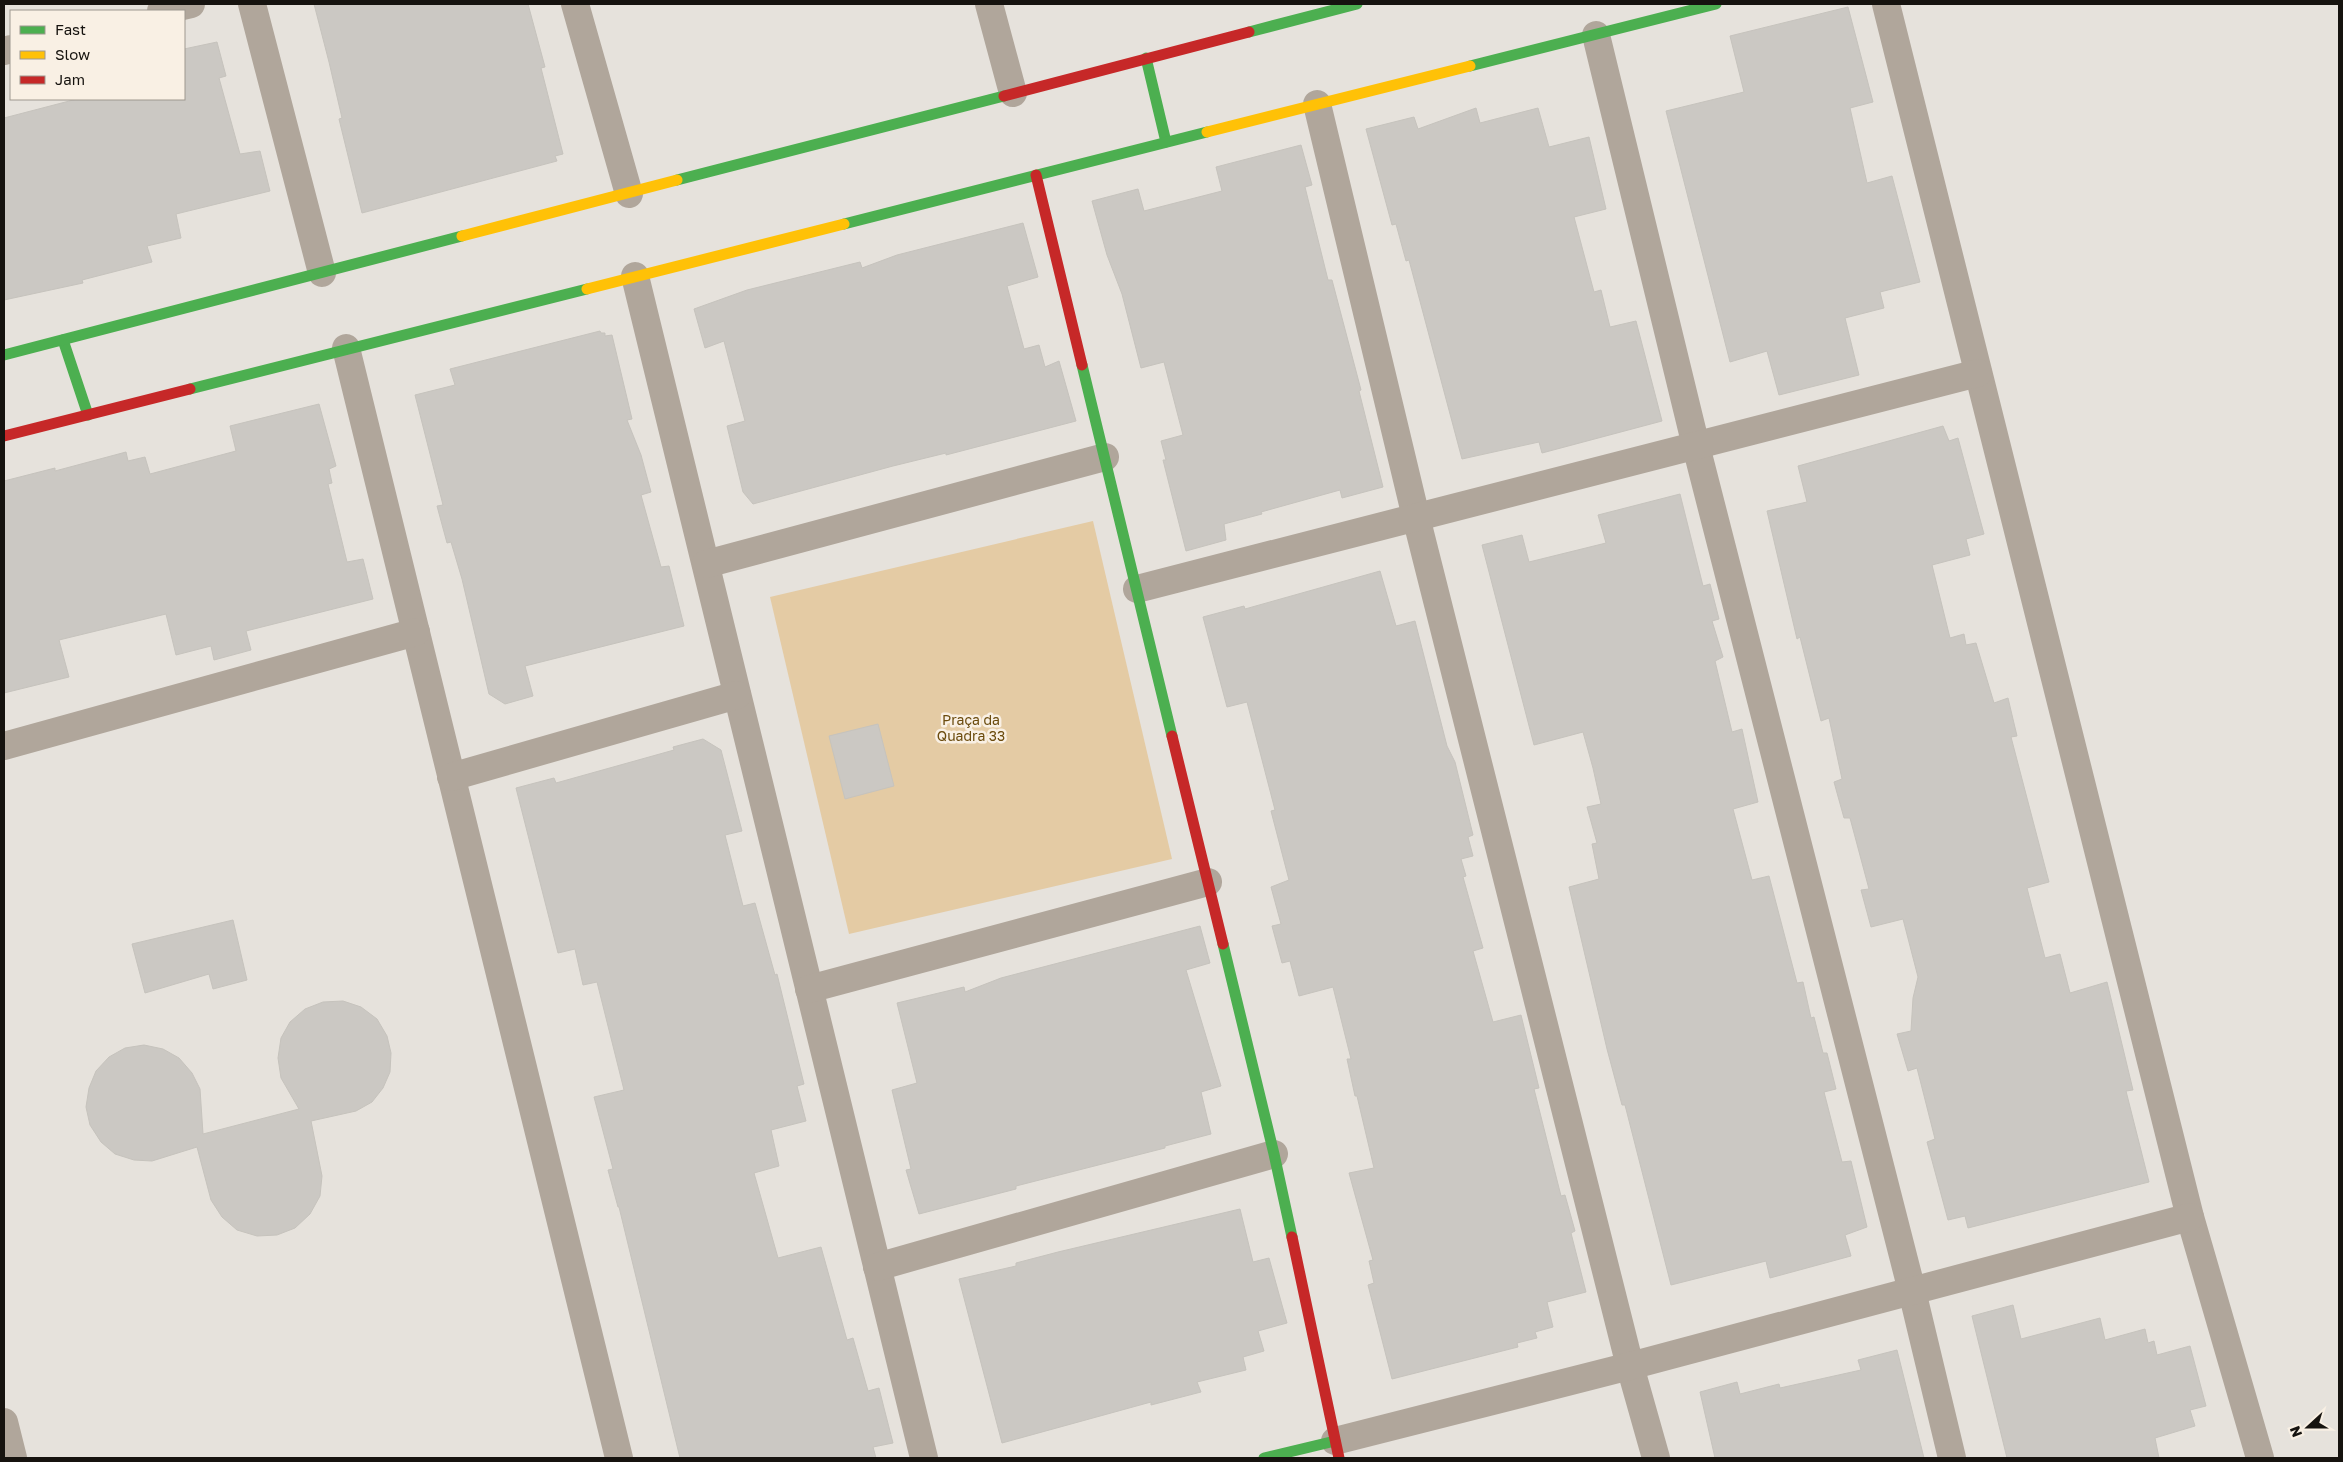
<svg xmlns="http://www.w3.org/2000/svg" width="2343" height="1462" font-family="'Golos Text',sans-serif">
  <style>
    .green { fill: #e4cba4 }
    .building { fill: #cbc8c3; stroke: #c6c3bd }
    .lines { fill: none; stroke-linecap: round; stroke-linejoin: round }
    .street { stroke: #b0a69b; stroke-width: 28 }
    .fast { stroke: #4caf50; stroke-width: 11 }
    .slow { stroke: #ffc107; stroke-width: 11 }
    .jam { stroke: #c62828; stroke-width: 11 }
    .labels { text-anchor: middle; stroke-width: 5; stroke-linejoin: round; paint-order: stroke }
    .park-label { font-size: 14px; fill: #6b4b0d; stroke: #f9f0e4 }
  </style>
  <rect width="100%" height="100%" fill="#e6e2dc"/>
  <path class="green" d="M1093,521L1172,859L849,934L770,597Z"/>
  <g class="building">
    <path d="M314,4H528L545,67L541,68L563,154L555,156L557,161L362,213L339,119L342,118L329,62Z"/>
    <path d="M1848,7L1873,102L1850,108L1867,183L1892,176L1920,282L1880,292L1884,308L1845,318L1859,375L1779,395L1767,351L1730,362L1666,111L1744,92L1730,36Z"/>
    <path d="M217,42L226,76L219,78L240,154L260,151L270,191L176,214L181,238L147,246L152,262L82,280L83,283L4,300V118L77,99H184V49Z"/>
    <path d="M1476,108L1480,123L1538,108L1549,147L1589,137L1606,209L1574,217L1594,292L1601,290L1610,327L1636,321L1662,421L1542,453L1539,442L1462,459L1409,260L1406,261L1396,224L1392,225L1366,129L1414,117L1418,129Z"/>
    <path d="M1301,145L1312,185L1305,187L1328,280H1332L1361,390L1359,391L1383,487L1342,498L1340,490L1261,512L1262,514L1224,524L1226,540L1186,551L1163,460H1166L1161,441L1183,435L1164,362L1141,368L1122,294L1107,255L1092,201L1138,189L1144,211L1222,191L1216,167Z"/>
    <path d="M1023,223L1038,277L1007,286L1024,349L1039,345L1045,367L1059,361L1076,421L946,455V453L893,466L753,504L743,492L727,426L745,421L724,341L705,348L694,309L747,290L860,262L862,268L897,255Z"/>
    <path d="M600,331L601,333H605V336L612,335L632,419L627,420L641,455L651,492L641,495L661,567L669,566L684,626L525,666L533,696L505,704L489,694L462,579L451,542L447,543L437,506L443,505L415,395L455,385L450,369Z"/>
    <path d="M319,404L336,466L329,469L332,483L328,484L347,562L363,559L373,599L246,631L251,650L214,660L211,646L176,655L166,614L59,640L69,677L4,693V481L55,468V471L126,452L128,461L145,457L150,474L236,451L230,426Z"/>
    <path d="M1943,426L1949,441L1958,438L1984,534L1966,539L1970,555L1932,565L1950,638L1964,634L1966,645L1976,643L1994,703L2008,698L2017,736L2011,737L2049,882L2027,888L2045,958L2060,954L2070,993L2107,982L2133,1090L2126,1091L2149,1182L1968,1228L1965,1216L1948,1220L1927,1142L1935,1139L1917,1068L1908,1071L1897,1034L1911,1031L1913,998L1918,977L1903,919L1871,927L1861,890L1869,889L1850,818H1844L1834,782L1842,779L1829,718L1821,721L1800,637L1797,639L1767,511L1807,502L1798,466Z"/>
    <path d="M1680,494L1703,586L1710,584L1719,619L1712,621L1723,657L1715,661L1732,732L1742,729L1758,802L1733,809L1752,880L1769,876L1797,983L1803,982L1811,1018L1814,1017L1823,1053H1827L1836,1089L1824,1092L1842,1162L1851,1161L1867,1227L1845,1235L1851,1256L1770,1278L1766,1261L1671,1285L1625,1105H1622L1607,1049L1569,887L1599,879L1592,844L1597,843L1587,807L1601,804L1593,768L1583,732L1534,745L1482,545L1522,535L1529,562L1606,543L1598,515Z"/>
    <path d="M1380,571L1396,626L1415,621L1447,746L1455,762L1473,835L1468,837L1473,856L1461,859L1466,876L1463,877L1483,948L1473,951L1493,1022L1521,1015L1539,1088L1534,1089L1561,1196L1565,1195L1575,1231L1571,1233L1586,1292L1547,1302L1553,1327L1535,1332L1537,1338L1517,1343L1518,1347L1392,1379L1368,1285L1374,1283L1369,1261L1373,1260L1349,1173L1374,1168L1357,1096H1355L1347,1059H1351L1333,987L1299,996L1290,961L1282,963L1272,926L1281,924L1271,887L1289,880L1271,811L1275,810L1247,702L1227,707L1203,617L1244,606L1245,609Z"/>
    <path d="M878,724L894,786L845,799L829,736Z"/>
    <path d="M703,739L721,750L742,831L725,835L743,906L755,903L775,975L777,974L804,1084L797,1086L806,1121L771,1130L779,1166L754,1173L778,1258L821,1247L847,1340L853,1338L868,1391L879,1388L884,1408L893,1443L873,1447L876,1458H680L619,1207H618L608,1170L613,1169L594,1097L624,1090L597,982L583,985L575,949L558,953L516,788L554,778L556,783L674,750L673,747Z"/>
    <path d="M233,920L247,980L213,989L209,974L145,993L132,944Z"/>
    <path d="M1200,926L1210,963L1186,970L1221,1086L1201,1092L1211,1134L1165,1146V1148L1016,1186V1189L919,1214L906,1170L911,1169L892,1090L917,1083L897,1003L964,987L965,992L1001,978Z"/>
    <path d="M343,1001L361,1007L377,1019L387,1036L391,1053L390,1072L383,1088L372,1102L356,1111L311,1121L322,1176L320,1196L310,1214L295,1228L277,1235L257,1236L237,1230L222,1217L211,1200L197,1147L152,1161L134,1160L115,1154L101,1142L90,1125L86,1107L89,1088L96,1071L109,1057L125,1048L144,1045L163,1049L179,1058L192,1073L200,1089L203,1134L299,1109L281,1078L278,1058L281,1038L290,1022L305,1009L323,1002Z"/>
    <path d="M1240,1209L1253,1262L1269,1258L1287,1323L1258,1331L1264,1351L1243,1357L1246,1370L1197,1382L1201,1392L1151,1405V1402L1002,1443L959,1279L1016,1266V1263L1058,1252Z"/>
    <path d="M2013,1305L2021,1339L2100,1318L2105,1340L2145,1329L2148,1343L2154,1341L2157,1355L2190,1346L2206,1406L2190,1410L2195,1426L2155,1438L2159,1458H2007L1972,1316Z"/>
    <path d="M1897,1350L1924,1458H1715L1700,1392L1737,1382L1740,1394L1779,1384L1780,1388L1861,1370L1858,1360Z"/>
  </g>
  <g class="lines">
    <g class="street">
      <path d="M252,4L322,273"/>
      <path d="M575,4L629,194"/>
      <path d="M989,4L1013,93"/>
      <path d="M1886,4L2190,1217L2260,1458"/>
      <path d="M161,11L191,4"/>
      <path d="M1596,35L1696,446L1912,1291L1952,1458"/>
      <path d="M4,51L11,49"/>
      <path d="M1317,104L1416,517L1630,1366L1656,1458"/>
      <path d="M635,276L924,1458"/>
      <path d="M346,348L619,1458"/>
      <path d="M706,564L1105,457"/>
      <path d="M1137,589L1978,373"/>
      <path d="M4,746L416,632"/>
      <path d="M451,777L737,695"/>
      <path d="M809,989L1208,882"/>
      <path d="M877,1267L1274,1154"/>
      <path d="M4,1422L13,1458"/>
      <path d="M1335,1441L1630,1366L2190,1217"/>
    </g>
    <g class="fast">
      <path d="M1249,32L1357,4"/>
      <path d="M1146,58L1166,142"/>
      <path d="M1470,66L1716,4"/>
      <path d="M677,180L1004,96"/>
      <path d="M844,224L1207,132"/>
      <path d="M63,340L88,415"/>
      <path d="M4,355L462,236"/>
      <path d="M1082,365L1172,736"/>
      <path d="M190,389L587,289"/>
      <path d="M1223,944L1274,1154L1292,1237"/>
      <path d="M1264,1458L1335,1441"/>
    </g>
    <g class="slow">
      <path d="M1207,132L1470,66"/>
      <path d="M462,236L677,180"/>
      <path d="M587,289L844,224"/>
    </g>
    <g class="jam">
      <path d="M1004,96L1249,32"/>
      <path d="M1036,175L1082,365"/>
      <path d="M4,436L190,389"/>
      <path d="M1172,736L1223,944"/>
      <path d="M1292,1237L1339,1458"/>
    </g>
  </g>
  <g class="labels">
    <g class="park-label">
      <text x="971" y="725">Praça da<tspan x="971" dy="16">Quadra 33</tspan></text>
    </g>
  </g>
  <rect width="2343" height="1462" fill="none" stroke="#16130f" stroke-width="10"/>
  <rect x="10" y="10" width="175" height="90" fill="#f9f0e4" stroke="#9e988f"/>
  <rect x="20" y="26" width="25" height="8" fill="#4caf50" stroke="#9e988f"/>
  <text x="55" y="35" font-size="15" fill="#16130f">Fast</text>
  <rect x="20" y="51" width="25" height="8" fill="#ffc107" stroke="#9e988f"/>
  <text x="55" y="60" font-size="15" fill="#16130f">Slow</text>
  <rect x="20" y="76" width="25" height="8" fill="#c62828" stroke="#9e988f"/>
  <text x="55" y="85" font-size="15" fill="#16130f">Jam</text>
  <g transform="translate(2308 1427) rotate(249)" stroke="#f9f0e4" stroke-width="4" paint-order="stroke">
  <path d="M0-4L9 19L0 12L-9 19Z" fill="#16130f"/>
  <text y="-8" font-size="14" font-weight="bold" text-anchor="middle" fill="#16130f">N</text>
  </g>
</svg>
